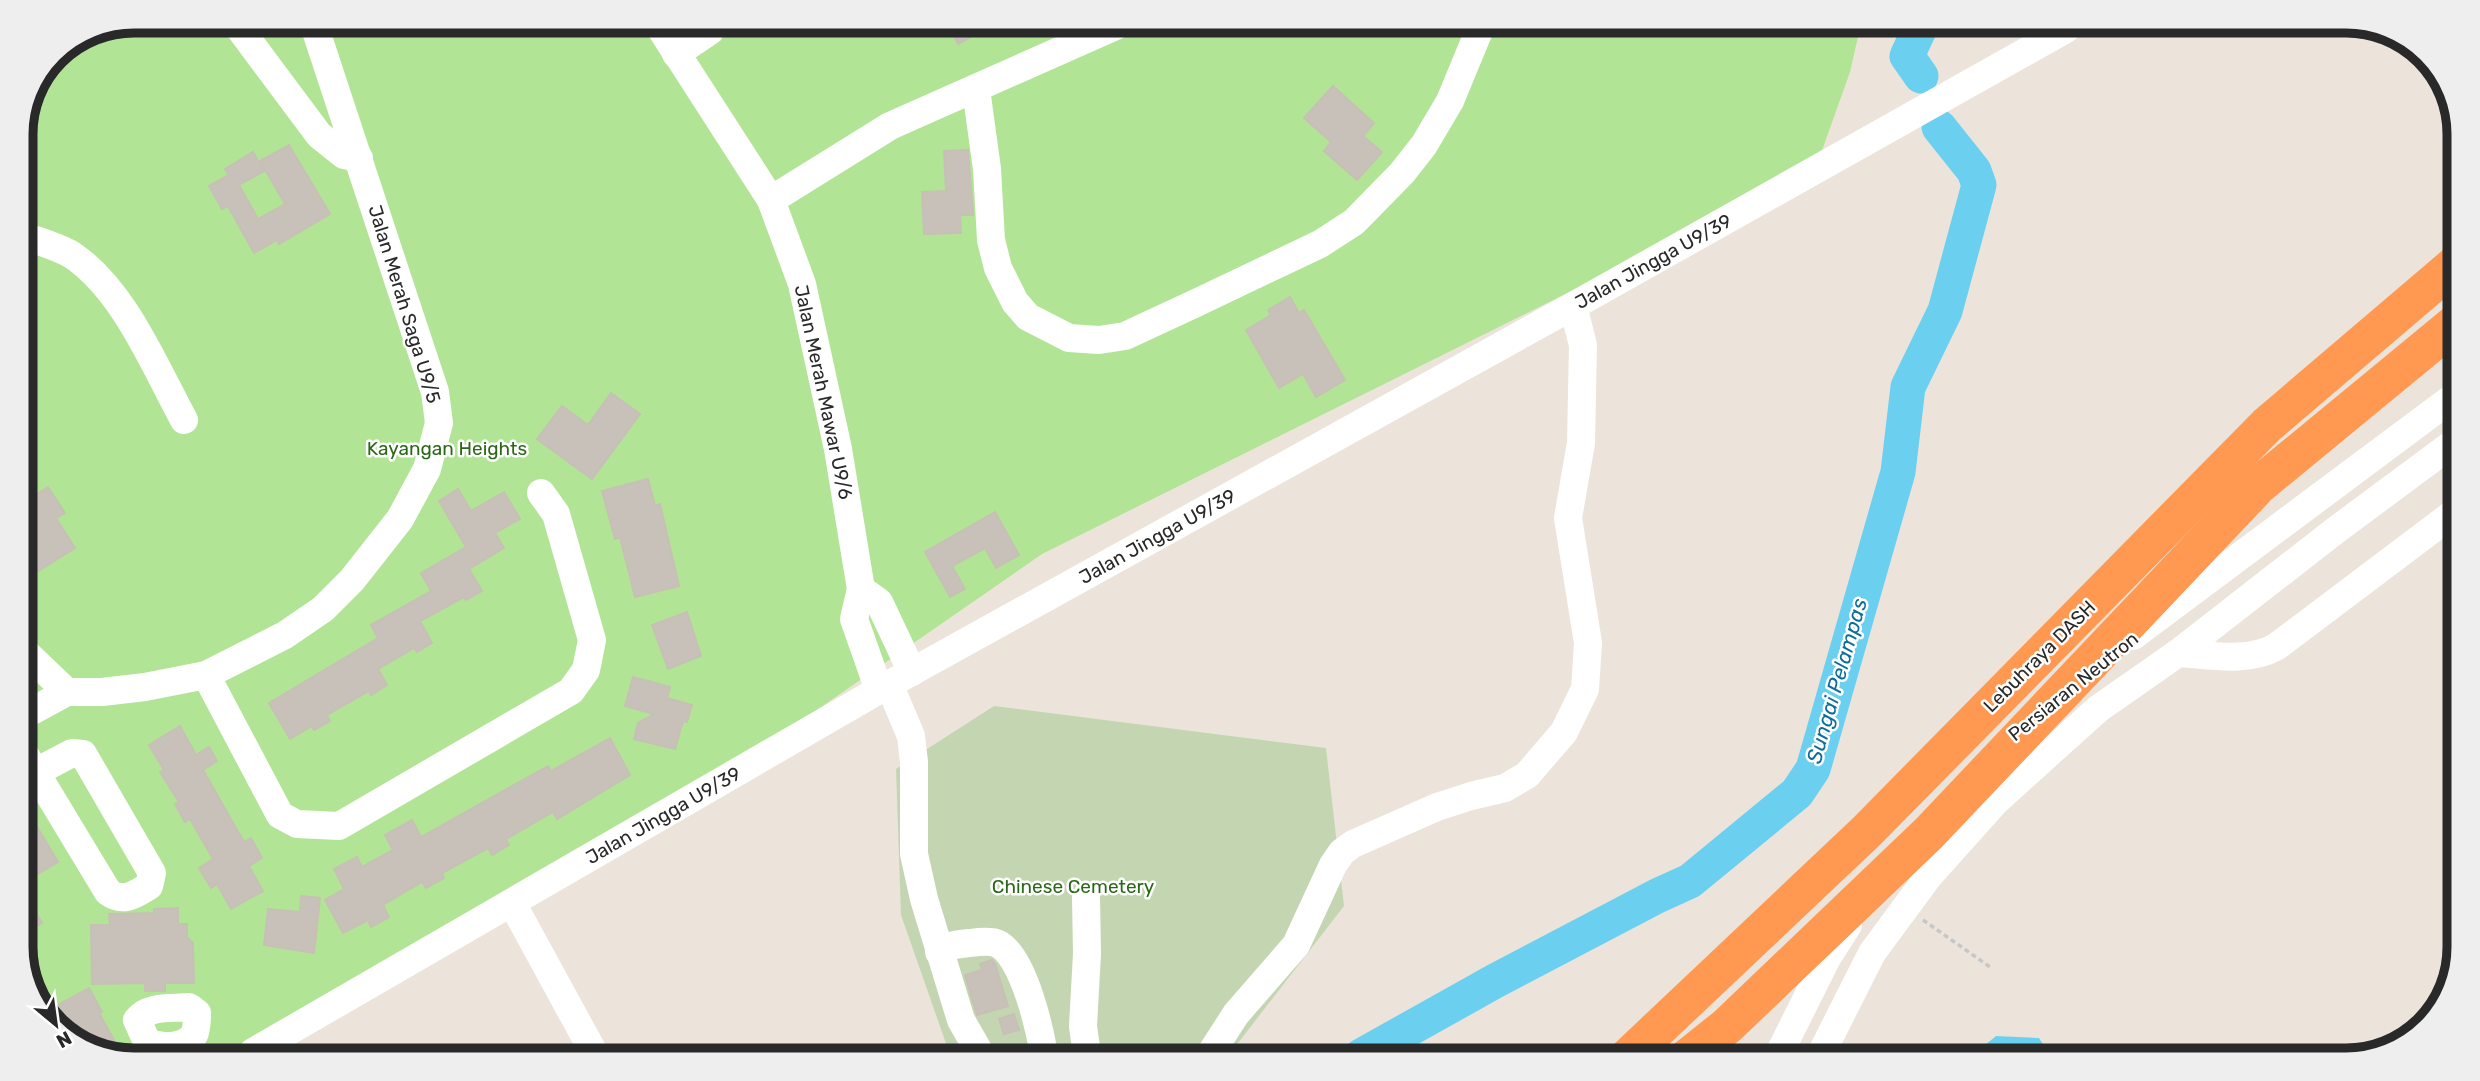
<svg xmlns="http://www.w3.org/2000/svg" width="2480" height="1081" font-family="Rubik,sans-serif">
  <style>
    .green { fill: #b2e496 }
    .cemetery { fill: #c4d6b1 }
    .water { fill: #6bd0f0 }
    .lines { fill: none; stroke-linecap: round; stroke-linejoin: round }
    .river { stroke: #6bd0f0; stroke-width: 35 }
    .building { fill: #c7c1ba; stroke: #c7c0b4; stroke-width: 2 }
    .path { stroke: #c7c7c7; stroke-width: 3.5; stroke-dasharray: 5 3.5; stroke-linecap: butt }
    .minor { stroke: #fff; stroke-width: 28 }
    .highway { stroke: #ff9952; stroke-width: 38 }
    .labels { text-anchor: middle; stroke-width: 5; stroke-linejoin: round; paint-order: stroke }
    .street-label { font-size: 19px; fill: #292929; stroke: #fff }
    .park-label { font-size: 19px; fill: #2b6718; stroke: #fff }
    .water-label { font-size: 21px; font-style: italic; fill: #0b6d9b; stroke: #fff }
    .rim { fill: none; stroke: #292929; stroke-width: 9 }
  </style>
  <rect width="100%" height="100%" fill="#ece4da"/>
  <path class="green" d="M135,21L1860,28L1850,72L1815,170L1042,554L674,809L245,1052L91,1051L44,1015L21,954V128L55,54Z"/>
  <path class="cemetery" d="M994,706L1326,748L1344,906L1228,1056L950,1055L901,915L896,769Z"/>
  <path class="water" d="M1996,1036L2039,1038L2052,1059H1968Z"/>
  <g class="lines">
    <g class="river">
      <path d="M1920,28L1907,56L1921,76"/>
      <path d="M1361,1056L1495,981L1657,896L1690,881L1797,793L1813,769L1898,472L1908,387L1945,311L1979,185L1974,171L1939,127"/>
    </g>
  </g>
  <g class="building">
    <path d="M948,24H994L958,44Z"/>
    <path d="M1333,86L1374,123L1363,136L1382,152L1357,180L1324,151L1331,142L1304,118Z"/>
    <path d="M289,145L330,214L279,244L277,240L254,253L228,206L222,209L209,186L229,175L225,169L253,152L264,171L239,185L258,219L285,204L260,161Z"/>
    <path d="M968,150L973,215H960L961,233L924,234L922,192L946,191L944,151Z"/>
    <path d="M1290,297L1299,313L1304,310L1345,380L1316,397L1303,374L1279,388L1246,330L1271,315L1268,310Z"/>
    <path d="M611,393L640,414L592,479L537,439L562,406L588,425Z"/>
    <path d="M648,479L655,506L660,504L679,586L635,597L620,537L615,539L602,491Z"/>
    <path d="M48,487L65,513L56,518L75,548L21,582V504Z"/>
    <path d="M458,489L471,511L504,492L520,519L495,533L504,548L469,569L482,591L466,600L464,597L420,621L432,643L417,652L414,648L378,669L387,685L371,695L369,691L327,715L330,721L314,730L312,726L290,739L269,703L378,638L371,625L431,591L421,573L466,547L439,501Z"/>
    <path d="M995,512L1019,555L996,568L985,548L952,566L965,589L950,597L925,552Z"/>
    <path d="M687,612L701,656L668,669L652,625Z"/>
    <path d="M633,677L670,687L667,698L692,705L687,722L683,721L675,749L634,739L638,723L654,714L625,706Z"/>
    <path d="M180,726L196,755L209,747L217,761L203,770L244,842L251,838L262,858L249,866L263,891L231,909L217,884L211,888L199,868L213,859L190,819L185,822L175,804L179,802L160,772L164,770L149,745Z"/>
    <path d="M610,738L630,775L557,819L553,812L506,839L509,845L492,855L488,848L442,873L444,878L426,888L422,882L383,905L389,917L371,927L368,920L343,933L325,900L344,889L334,869L357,857L362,867L393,850L385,835L412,820L421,837L548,766L551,771Z"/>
    <path d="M21,800L58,862L21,884Z"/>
    <path d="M21,887L42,923L21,935Z"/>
    <path d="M301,896L320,898L314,953L264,945L268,909L300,912Z"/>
    <path d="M178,908V924H187V937L193,943L194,983H165V991H145V983L92,984L91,925H110L109,914L154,913V909Z"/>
    <path d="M992,960L995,964L1008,1006L977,1015L965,975L982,970L980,964Z"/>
    <path d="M89,988L102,1012L99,1013L120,1051H91L68,1034L57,1013L61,1011L58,1005Z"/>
    <path d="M1014,1014L1019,1030L1004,1034L999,1019Z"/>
  </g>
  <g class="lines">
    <path class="path" d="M1923,920L1990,967"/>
    <g class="minor">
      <path d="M234,21L319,135L344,155L359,158"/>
      <path d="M657,23L771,200L802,284L838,449L858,571L861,589L854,619L879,690"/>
      <path d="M676,54L710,31"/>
      <path d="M976,89L987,169L991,240L998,268L1015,302L1028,317L1069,338L1099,340L1125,336L1194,304L1320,244L1354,222L1402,173L1424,145L1450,101L1481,26"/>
      <path d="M771,200L890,126L1118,25"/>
      <path d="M21,235C37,241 57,246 72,255C124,290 154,365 184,420"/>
      <path d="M861,589L879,602L912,672"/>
      <path d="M2133,636L2456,395"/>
      <path d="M21,648L67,692"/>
      <path d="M2178,653C2211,655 2246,663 2276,647L2455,512"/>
      <path d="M206,675L280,815L297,824L339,826L571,691L586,670L592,640L556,514L541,493"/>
      <path d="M889,684L911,736L914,762V854L924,899L961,1020L981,1055"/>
      <path d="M21,717L67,692H102L145,687L206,675L285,635L323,609L352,580L400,519L427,469L439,423L435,392L313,22"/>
      <path d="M21,748L108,892C123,903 134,895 149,886L152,873L83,754L72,753L36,772"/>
      <path d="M1086,897L1087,954L1083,1026L1087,1055"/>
      <path d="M512,903L594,1053"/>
      <path d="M939,952C948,945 958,944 970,943C977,942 990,941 996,943C1023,953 1040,1030 1044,1055"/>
      <path d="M189,1007L197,1013C197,1020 197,1029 194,1035C184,1049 160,1048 147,1042L137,1020C148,1005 173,1009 189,1007Z"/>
      <path d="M253,1052L879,690L1573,306L2066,29"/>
      <path d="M1209,1056L1236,1014L1296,945L1333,865L1342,852L1353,844L1437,807L1471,796L1505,788L1527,775L1564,732L1585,689L1588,643L1568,518L1581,443L1583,345L1573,306"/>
      <path d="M1777,1058L1827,958L1848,925"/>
      <path d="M1819,1058L1872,953L1928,877L1996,801L2098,709L2178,653L2336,530L2456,441"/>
    </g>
    <g class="highway">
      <path d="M1628,1057L1866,832L2267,425L2457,263"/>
      <path d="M1688,1057L1727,1026L1929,833L2259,485L2457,322"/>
    </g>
  </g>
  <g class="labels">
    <g class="street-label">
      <text transform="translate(1653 261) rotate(-29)" y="7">Jalan Jingga U9/39</text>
      <text transform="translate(405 304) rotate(73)" y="7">Jalan Merah Saga U9/5</text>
      <text transform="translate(824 392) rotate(78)" y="7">Jalan Merah Mawar U9/6</text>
      <text transform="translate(1157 536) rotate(-29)" y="7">Jalan Jingga U9/39</text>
      <text transform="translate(2039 656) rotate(-45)" y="7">Lebuhraya DASH</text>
      <text transform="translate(2073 686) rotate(-39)" y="7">Persiaran Neutron</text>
      <text transform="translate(663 815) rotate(-30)" y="7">Jalan Jingga U9/39</text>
    </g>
    <g class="park-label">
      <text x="447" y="455">Kayangan Heights</text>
      <text x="1073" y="893">Chinese Cemetery</text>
    </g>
    <g class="water-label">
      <text transform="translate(1837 681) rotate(-74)" y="7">Sungai Pelampas</text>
    </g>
  </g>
  <path d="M0 0H2480V1081H0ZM134 33H2346A101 101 0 0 1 2447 134V947A101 101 0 0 1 2346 1048H134A101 101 0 0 1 33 947V134A101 101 0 0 1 134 33Z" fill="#eee" fill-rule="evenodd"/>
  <path class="rim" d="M134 33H2346A101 101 0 0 1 2447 134V947A101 101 0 0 1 2346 1048H134A101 101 0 0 1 33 947V134A101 101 0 0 1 134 33Z"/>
  <g transform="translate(56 1025) rotate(151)" stroke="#ffffff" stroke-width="5" paint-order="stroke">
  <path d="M0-5L12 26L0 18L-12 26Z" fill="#292929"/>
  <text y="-10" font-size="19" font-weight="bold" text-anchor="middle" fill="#292929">N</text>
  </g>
</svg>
